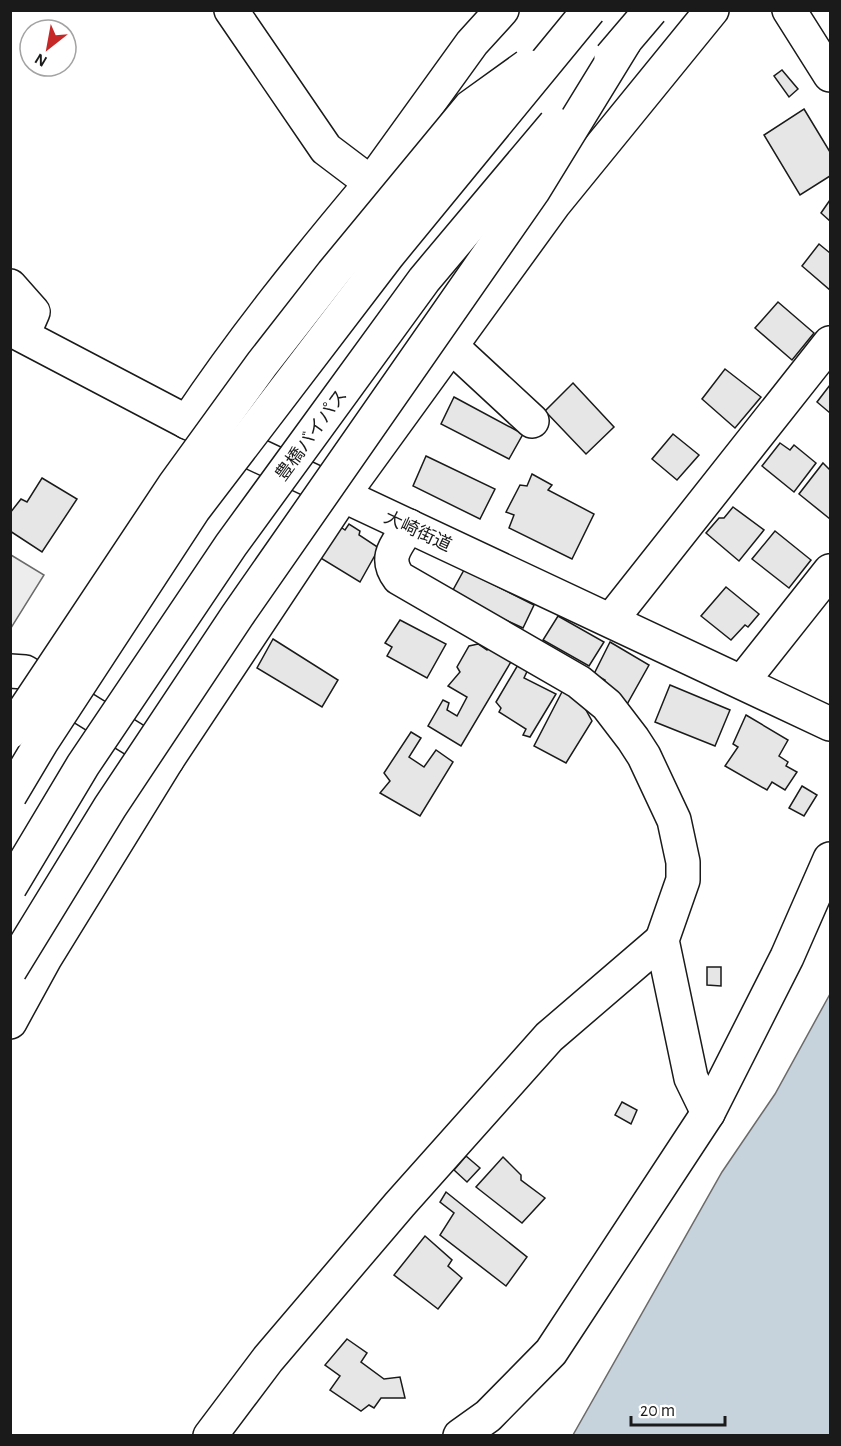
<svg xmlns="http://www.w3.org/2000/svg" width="841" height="1446" font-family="'Alegreya Sans','Noto Sans JP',sans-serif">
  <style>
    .parking { fill: #ededed; stroke: #6a6a6a; stroke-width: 1.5 }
    .water { fill: #c6d2dc; stroke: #6a6a6a; stroke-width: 1.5 }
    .building { fill: #e6e6e6; stroke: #1a1a1a; stroke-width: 1.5 }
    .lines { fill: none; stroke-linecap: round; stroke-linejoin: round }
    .minor-casing { stroke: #1a1a1a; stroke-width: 36 }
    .major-casing { stroke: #1a1a1a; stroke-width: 36 }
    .minor { stroke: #fff; stroke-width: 33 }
    .major { stroke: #fff; stroke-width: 33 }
    .highway-bridge-casing { stroke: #1a1a1a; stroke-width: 36; stroke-linecap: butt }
    .highway-bridge { stroke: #fff; stroke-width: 33 }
    .labels { text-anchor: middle; stroke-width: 4.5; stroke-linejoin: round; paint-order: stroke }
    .street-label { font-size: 18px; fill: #1a1a1a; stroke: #fff }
  </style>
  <rect width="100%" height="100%" fill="#fff"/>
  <path class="parking" d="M11,555L44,575L11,628Z"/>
  <path class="water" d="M830,994V1435H573L722,1172L775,1094Z"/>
  <g class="building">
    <path d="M782,70L798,89L789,97L774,76Z"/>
    <path d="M804,109L830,152V176L800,195L764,135Z"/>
    <path d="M830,200V221L821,213Z"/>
    <path d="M819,244L830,253V290L802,266Z"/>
    <path d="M778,302L814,333L792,360L755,328Z"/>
    <path d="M725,369L761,397L735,428L702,399Z"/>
    <path d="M573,383L614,427L586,454L545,411Z"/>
    <path d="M830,385V413L817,402Z"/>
    <path d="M454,397L523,434L509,459L441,424Z"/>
    <path d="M673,434L699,455L677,480L652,459Z"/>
    <path d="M780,443L790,450L794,445L816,463L794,492L762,466Z"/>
    <path d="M426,456L495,489L480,519L413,486Z"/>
    <path d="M823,463L830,470V519L799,494Z"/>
    <path d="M532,474L552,485L548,490L594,514L572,559L509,528L514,515L506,512L520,485L527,486Z"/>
    <path d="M42,478L77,499L42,552L10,531V513L21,499L27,502Z"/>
    <path d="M733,507L764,530L739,561L706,533L719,518H724Z"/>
    <path d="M336,524L345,530L349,524L360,531L359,535L379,548L360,582L319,557Z"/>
    <path d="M775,531L811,560L789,588L752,559Z"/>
    <path d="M464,570L534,605L523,628L497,616L453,590Z"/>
    <path d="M726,587L759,614L748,627L745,625L731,640L701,616Z"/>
    <path d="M558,616L604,642L589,666L543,640Z"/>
    <path d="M400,620L446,644L427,678L387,656L392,647L385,643Z"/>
    <path d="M273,639L338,680L322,707L257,668Z"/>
    <path d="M610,642L649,665L626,706L602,687L605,680L594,674Z"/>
    <path d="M493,643L515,655L461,746L428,726L443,700L449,703L447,710L457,716L467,697L448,686L460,672L457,667L469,646L478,644L487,650Z"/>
    <path d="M522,658L531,663L524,678L556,694L530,737L523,735L526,729L499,712L501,708L496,702Z"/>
    <path d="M670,685L730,710L715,746L655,722Z"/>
    <path d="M565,686L590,704L586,710L592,721L566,763L534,746Z"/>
    <path d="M746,715L788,740L779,756L788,762L786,766L797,772L785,790L772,782L767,790L725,766L738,747L733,744Z"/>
    <path d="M411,732L421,738L409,757L424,767L436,750L453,762L420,816L380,793L390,781L384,773Z"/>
    <path d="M802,786L817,795L804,816L789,808Z"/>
    <path d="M707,967H721V986L707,985Z"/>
    <path d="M622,1102L637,1110L631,1124L615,1115Z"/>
    <path d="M466,1156L480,1168L467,1182L454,1170Z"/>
    <path d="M503,1157L521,1175V1180L545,1198L522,1223L476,1187Z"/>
    <path d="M446,1192L527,1257L506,1286L440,1235L454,1213L440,1202Z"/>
    <path d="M425,1236L452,1260L448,1266L462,1278L438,1309L394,1275Z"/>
    <path d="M347,1339L367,1353L361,1362L384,1379L400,1377L405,1398H381L374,1408L369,1405L361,1411L330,1390L340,1376L325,1365Z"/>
  </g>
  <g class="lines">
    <g class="minor-casing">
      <g id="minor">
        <path d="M789,10L830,75"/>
        <path d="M371,183L472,43L502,10"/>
        <path d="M10,286L33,312L23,335"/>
        <path d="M451,346L532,421"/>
        <path d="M187,422C243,338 307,259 371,183L326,149L231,10"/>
        <path d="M409,526C397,545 383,557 399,578L579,682L607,705L633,739L644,756L674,820L683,862V880L662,940L691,1078L708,1113"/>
        <path d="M611,620L830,343"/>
        <path d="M10,671L25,672L167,760"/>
        <path d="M742,682L830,571"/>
        <path d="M10,1022L45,958L167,760L343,495L554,204L712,10"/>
        <path d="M210,1436L268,1359L400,1204L549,1037L662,940"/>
        <path d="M460,1436L488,1416L551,1352L708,1113L787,957L830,859"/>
      </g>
    </g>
    <g class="major-casing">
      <path id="major" d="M10,329L187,422L830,724"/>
    </g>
    <use href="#minor" class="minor"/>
    <use href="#major" class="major"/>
    <g class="highway-bridge-casing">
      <g id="highway-bridge">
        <path d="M611,57L651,10"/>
        <path d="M10,732L175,484L262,364L333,273L470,107L527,66"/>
        <path d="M10,795L41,743L194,509L388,255L589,10"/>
        <path d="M10,887L83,765L231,545L424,280L555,124"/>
        <path d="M10,970L110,807L237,616L533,191L625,41"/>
      </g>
    </g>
    <use href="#highway-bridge" class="highway-bridge"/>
  </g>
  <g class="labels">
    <g class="street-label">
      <text transform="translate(311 435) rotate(-54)" y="6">豊橋バイパス</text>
      <text transform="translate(418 531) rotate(25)" y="6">大崎街道</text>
    </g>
  </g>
  <rect width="841" height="1446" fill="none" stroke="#1a1a1a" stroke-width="24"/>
  <g transform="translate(48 48) rotate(211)"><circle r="28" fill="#ffffff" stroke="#a3a3a3" stroke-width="1.5"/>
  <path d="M0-4.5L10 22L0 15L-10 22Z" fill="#c62828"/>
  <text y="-9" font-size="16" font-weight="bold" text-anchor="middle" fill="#1a1a1a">N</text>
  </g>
  <path d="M631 1416v9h94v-9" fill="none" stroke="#1a1a1a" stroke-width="3"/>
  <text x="640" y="1416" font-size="18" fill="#1a1a1a" stroke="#ffffff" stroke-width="4.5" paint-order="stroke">20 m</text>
</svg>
